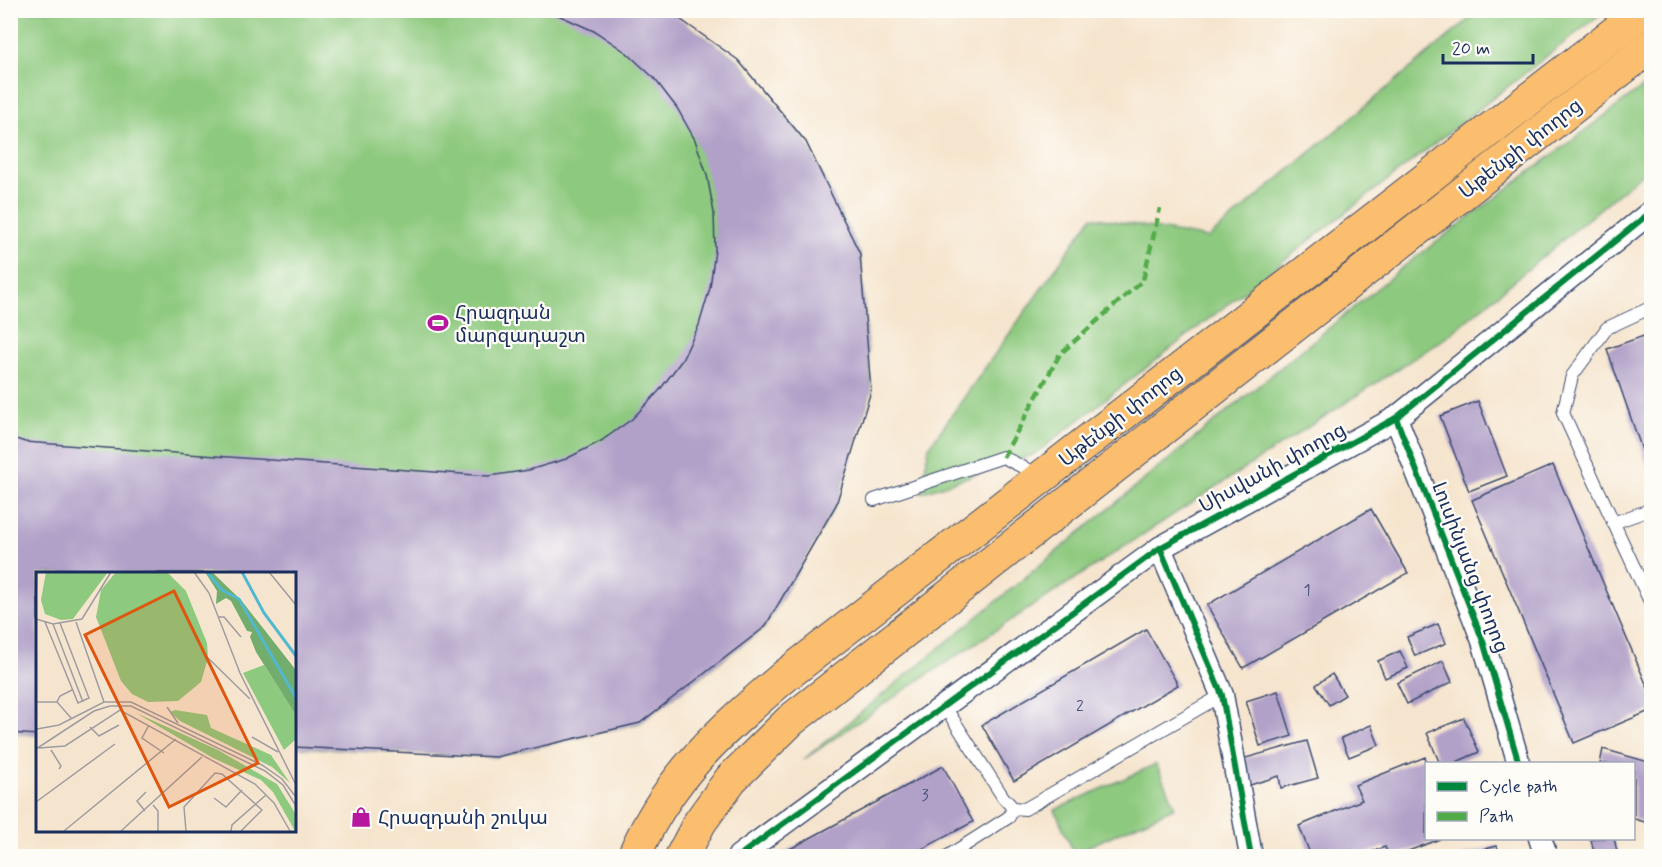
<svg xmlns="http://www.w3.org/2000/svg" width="1662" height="867" font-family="Mynerve,'Noto Sans Armenian',sans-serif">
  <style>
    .green { fill: #8dc97e; stroke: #547c6e; stroke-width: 1.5 }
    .building { fill: #b1a0c8 }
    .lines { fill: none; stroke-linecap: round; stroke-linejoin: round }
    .service-casing { stroke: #3c4a6f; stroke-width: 14 }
    .minor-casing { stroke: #3c4a6f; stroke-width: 25 }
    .primary-casing { stroke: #3c4a6f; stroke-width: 35 }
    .service { stroke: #fff; stroke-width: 12 }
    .minor { stroke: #fff; stroke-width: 22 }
    .primary { stroke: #fabe6e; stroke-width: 33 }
    .quiet { stroke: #52ab49; stroke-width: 4.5; stroke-dasharray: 9 4.5; stroke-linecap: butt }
    .cycleway-casing { stroke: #fdfcf7; stroke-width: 10 }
    .cycleway { stroke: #00873e; stroke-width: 6 }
    .labels { text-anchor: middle; stroke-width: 4.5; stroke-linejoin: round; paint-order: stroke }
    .number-label { font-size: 16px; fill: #404b78 }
    .street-label { font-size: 20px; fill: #1b2f5e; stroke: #fdfcf7 }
    .poi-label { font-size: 20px; fill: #1b2f5e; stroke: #fdfcf7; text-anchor: start }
    .inset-river { fill: none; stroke: #52b8d0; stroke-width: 3 }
    .inset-road { fill: none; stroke: #9e9ca1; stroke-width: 1.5 }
    .view { fill: #de5710; fill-opacity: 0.15; stroke: #de5710; stroke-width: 3 }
    .inset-edge { fill: none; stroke: #1b2f5e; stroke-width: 3 }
  </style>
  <rect width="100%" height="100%" fill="#fdfcf7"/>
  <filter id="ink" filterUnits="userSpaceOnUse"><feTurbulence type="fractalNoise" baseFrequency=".0167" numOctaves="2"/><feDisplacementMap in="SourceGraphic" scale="12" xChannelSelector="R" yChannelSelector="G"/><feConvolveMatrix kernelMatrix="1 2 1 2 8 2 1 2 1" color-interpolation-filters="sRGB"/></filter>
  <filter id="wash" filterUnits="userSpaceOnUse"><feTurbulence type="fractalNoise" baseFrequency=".008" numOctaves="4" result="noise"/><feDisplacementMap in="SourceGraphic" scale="24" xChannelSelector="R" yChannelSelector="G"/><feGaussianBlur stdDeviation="1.35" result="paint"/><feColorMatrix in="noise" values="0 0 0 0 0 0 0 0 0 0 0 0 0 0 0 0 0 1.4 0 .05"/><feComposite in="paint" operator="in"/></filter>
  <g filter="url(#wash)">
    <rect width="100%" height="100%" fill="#f6e5ce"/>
    <g class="green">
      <path d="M11,11H667L738,60L806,142L860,254L871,391L836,505L765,627L640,723L496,757L294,747V573H38L37,735L11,733Z"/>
      <path d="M1479,11H1605L1035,454L921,493L929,447L1092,217L1208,238Z"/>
      <path d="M1651,81V166L1447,337L919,680L803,760L1403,267Z"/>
      <path d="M1156,764L1175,807L1074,853L1055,810Z"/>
    </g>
    <g id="blocks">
      <g class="building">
        <path d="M547,10H667L738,60L806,142L860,254L871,391L836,505L765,627L640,723L496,757L294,747V573H38V735L10,733V437L25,442L489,476L529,470L566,459L601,441L632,419L659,391L682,360L699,325L710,288L715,250L714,213L707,175L695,140L677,108L654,78L627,53L596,32Z"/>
        <path d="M1652,333V476H1651L1607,349Z"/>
        <path d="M1478,401L1507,476L1469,491L1440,416Z"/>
        <path d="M1553,465L1652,698V710L1574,743L1472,500Z"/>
        <path d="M1371,509L1408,573L1243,668L1207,605Z"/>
        <path d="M1438,624L1446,643L1415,656L1407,637Z"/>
        <path d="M1146,629L1178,685L1014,781L982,725Z"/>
        <path d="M1400,651L1408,668L1385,678L1378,661Z"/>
        <path d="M1443,661L1452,682L1407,704L1397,683Z"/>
        <path d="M1332,674L1345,695L1329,705L1316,685Z"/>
        <path d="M1278,691L1292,736L1260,746L1246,701Z"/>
        <path d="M1464,718L1479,752L1452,764H1440L1427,733Z"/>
        <path d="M1371,725L1379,745L1349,757L1341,738Z"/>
        <path d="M1307,741L1318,778L1281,788L1279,776L1250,785L1242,759Z"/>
        <path d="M1603,749L1652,763V824L1634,819V764H1600Z"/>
        <path d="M1425,757L1427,764L1426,838L1440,839L1395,856H1389L1385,847L1360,856H1311L1299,826L1362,800L1355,785Z"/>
        <path d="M943,766L973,822L909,856H777Z"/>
        <path d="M1598,838H1614L1618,856H1595L1591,840Z"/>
        <path d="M1497,846L1500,856H1459Z"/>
      </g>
    </g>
  </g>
  <g filter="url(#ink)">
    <use href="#blocks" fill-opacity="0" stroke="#3c4a6f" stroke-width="1.5"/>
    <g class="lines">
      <g class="service-casing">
        <g id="service">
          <path d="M1652,307L1607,328L1572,376L1563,413L1652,606"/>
          <path d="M874,500L1003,457L1038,475"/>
          <path d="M1613,523L1652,509"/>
          <path d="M945,707L1003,797L1013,808L1025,809L1222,695"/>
          <path d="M948,856L1009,817L1013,808"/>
        </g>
      </g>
      <g class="minor-casing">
        <g id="minor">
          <path d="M1396,418L1483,641L1519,764"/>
          <path d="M1160,548L1222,695L1251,856"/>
          <path d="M1540,838L1546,856"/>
          <path d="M739,856L1160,548L1396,418L1652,211"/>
        </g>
      </g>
      <g class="primary-casing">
        <g id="primary">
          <path d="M634,856C668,777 720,731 785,676L1644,10"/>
          <path d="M682,856L700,822L731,779L791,720L1652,45"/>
        </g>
      </g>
      <use href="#service" class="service"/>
      <use href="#minor" class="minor"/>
      <use href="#primary" class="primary"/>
      <path class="quiet" d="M1003,457L1060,354L1143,280L1160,208"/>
      <g class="cycleway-casing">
        <g id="cycleway">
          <path d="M1396,418L1483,641L1519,764"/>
          <path d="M1160,548L1222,695L1251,856"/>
          <path d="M739,856L1160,548L1396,418L1652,211"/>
        </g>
      </g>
      <use href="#cycleway" class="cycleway"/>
    </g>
  </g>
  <defs>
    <g id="stadium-bare" transform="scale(1.62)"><path d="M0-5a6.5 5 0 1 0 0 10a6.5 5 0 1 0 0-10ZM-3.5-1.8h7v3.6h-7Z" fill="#b5179e" stroke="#fdfcf7" stroke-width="2.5" paint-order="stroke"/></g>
    <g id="shop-bare" transform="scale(1.62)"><path d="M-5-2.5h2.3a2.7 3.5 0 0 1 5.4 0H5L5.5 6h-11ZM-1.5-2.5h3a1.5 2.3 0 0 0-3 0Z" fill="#b5179e" stroke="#fdfcf7" stroke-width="2.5" paint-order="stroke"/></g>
  </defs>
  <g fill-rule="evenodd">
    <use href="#stadium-bare" x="438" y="323"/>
    <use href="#shop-bare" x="361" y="817"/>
  </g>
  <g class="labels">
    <g class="number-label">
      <text x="1307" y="595">1</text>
      <text x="1080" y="711">2</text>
      <text x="925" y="800">3</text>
    </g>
    <g class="street-label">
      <text transform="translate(1520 148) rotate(-38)" y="7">Աթենքի փողոց</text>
      <text transform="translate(1120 416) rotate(-38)" y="7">Աթենքի փողոց</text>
      <text transform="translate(1272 467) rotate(-29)" y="7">Սիսվանի փողոց</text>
      <text transform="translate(1471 567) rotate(69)" y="7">Լուսինյանց փողոց</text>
    </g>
    <g class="poi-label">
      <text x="455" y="319">Հրազդան<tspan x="455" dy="23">մարզադաշտ</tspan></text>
      <text x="378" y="824">Հրազդանի շուկա</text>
    </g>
  </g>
  <g transform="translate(36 572)">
    <rect width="260" height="260" fill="#f6e5ce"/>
    <path d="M10,0H72L37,47L25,48L9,42L5,28ZM80,0H131L150,19L171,71L172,86L165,110L142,129L112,130L96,122L85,109L60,45L65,18ZM228,93L259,142V168L248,178L207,101ZM139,138L171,143L175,156L235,183L254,211L236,195L144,149L134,140ZM100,141L182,178L241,212L259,241V259L237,220L225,208L177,186Z" fill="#8dc97e"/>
    <path d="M169,0H176L205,28L259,97V142L220,80L214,65L216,60L211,59L195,29L190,26L180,32L181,19Z" fill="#72ad6d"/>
    <path class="inset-river" d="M171,0L186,18L203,27L260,126M206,0L228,41L260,84"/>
    <path class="inset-road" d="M158,0L173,21L204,101L260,213M233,0L260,33M0,27L1,0M183,45H188L205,65M0,47L17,52L46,47L75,0M9,50L42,131L53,126L24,51M40,50L68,130M17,52L47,130M172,86L214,127M0,130H21M131,135L142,151M35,146L21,130L24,124L36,118M113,153L106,166L128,181M54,155L63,164L83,153M1,157L23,153L68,130H95L226,193L246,207L260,225M216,165L242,180M3,176L29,174L84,138L219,212L238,231L254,259M0,177L58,139L74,134H95L229,199L247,213L260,234M15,178L25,194L23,197M178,226L190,235L206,218M0,230L79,172M117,233L122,239V259M109,239L101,229L110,220M28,259L140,167M85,259L166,185M150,259L148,235L179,201L186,202L226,238L205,259M195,259L196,253L230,223"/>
    <path class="view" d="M138,19L222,191L133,235L49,63Z"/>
    <rect width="260" height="260" class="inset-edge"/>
  </g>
  <rect width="1662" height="867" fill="none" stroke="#fdfcf7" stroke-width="36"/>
  <rect x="1425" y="762" width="210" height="78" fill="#fdfcf7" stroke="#a3aaba" stroke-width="1.5"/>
  <rect x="1437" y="782" width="30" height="9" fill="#00873e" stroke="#a3aaba" stroke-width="1.5"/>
  <text x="1479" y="792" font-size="18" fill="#1b2f5e">Cycle path</text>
  <rect x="1437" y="812" width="30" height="9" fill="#52ab49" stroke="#a3aaba" stroke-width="1.5"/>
  <text x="1479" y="822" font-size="18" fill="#1b2f5e">Path</text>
  <path d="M1443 54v9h90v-9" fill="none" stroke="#1b2f5e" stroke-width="3"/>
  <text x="1452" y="54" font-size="18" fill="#1b2f5e" stroke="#fdfcf7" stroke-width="4.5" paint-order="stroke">20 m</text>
</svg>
